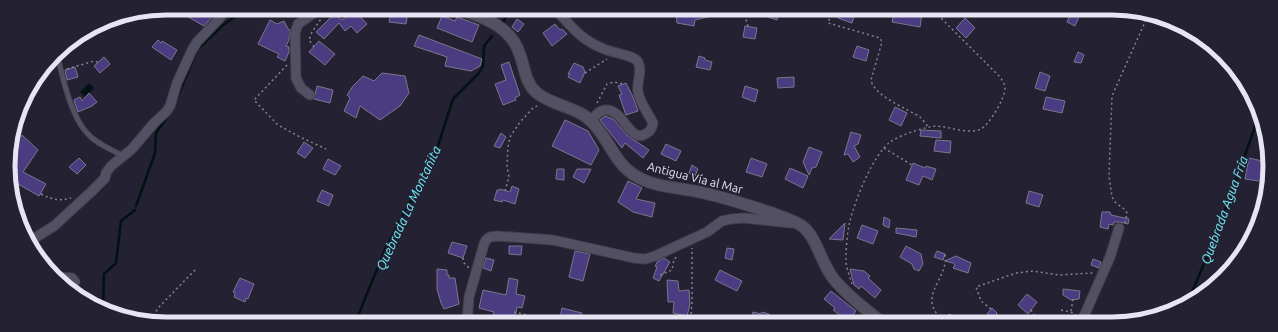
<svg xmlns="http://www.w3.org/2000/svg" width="1278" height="332" font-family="Ubuntu,sans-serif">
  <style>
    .water { fill: #031112 }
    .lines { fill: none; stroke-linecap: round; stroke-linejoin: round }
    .stream { stroke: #031112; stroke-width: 2.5 }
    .building { fill: #4b3c81; stroke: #79778c }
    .service-casing { stroke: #423f4d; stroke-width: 6 }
    .minor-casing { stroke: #423f4d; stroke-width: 11 }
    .secondary-casing { stroke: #423f4d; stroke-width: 13 }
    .path { stroke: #858391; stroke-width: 1.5; stroke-dasharray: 2 3; stroke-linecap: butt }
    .service { stroke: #535063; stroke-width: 4.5 }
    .minor { stroke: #535063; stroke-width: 9 }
    .secondary { stroke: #535063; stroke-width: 11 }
    .labels { text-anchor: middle; stroke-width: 3; stroke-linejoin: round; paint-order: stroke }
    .street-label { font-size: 12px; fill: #e6e5f1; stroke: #242132 }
    .water-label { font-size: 13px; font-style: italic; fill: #6fedf9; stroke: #242132 }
    .rim { fill: none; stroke: #e6e5f1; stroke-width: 5 }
  </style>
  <rect width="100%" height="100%" fill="#242132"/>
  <path class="water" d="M89,83L94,88L85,97L80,92Z"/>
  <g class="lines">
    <g class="stream">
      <path d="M502,24L505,19L503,9"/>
      <path d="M177,98L197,50L223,25L247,8"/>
      <path d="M136,206L155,153L156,133L170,113"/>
      <path d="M1187,304C1214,242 1237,179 1259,115"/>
      <path d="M103,309L104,274L116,263L121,221L135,210"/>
      <path d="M358,321V316L386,247L434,158L453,99L479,73L483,66L484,46L492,36"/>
    </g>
  </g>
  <g class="building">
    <path d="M173,8H196L212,17L204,26Z"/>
    <path d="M392,9L408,10L406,24L389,22Z"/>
    <path d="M354,10L367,24L357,33L351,26L345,31L339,23L324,39L316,32L334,14L342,20Z"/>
    <path d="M676,10H711L712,16L695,20L694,26L677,23Z"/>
    <path d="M751,10H780L777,20L751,11Z"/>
    <path d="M822,10H847L855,13L852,23L838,18V17L821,12Z"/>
    <path d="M905,11L922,14L920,27L892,22L894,13L904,14Z"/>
    <path d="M1071,13L1079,17L1075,26L1067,22Z"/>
    <path d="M442,16L455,21L457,17L479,25L472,42L437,28Z"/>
    <path d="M965,18L975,28L966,38L956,28Z"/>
    <path d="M517,19L524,24L518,32L512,27Z"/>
    <path d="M270,20L277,24L284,21L288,29L290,30L289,40L286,46L289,47V52L285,61L277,57L279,54L258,44Z"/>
    <path d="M555,24L560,30L562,29L567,34L552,46L543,33Z"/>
    <path d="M745,26L757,28L755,39L743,37Z"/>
    <path d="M419,35L482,59L480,66L471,71L445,66L447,57L414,46Z"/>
    <path d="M158,40L161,43L162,41L177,50L171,60L152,47Z"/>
    <path d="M319,41L335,54L325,65L309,52Z"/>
    <path d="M857,46L869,50L866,61L853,57Z"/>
    <path d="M1078,52L1084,55L1081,63L1074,62Z"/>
    <path d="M699,56L705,58V60L712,62L710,70L696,67Z"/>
    <path d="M104,57L110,64L100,73L94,66Z"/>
    <path d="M509,62L520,95L515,98L516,100L503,105L495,84L506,80L501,65Z"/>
    <path d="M574,63L583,67L585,72L580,83L568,77L570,74H568Z"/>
    <path d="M75,67L78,77L67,80L65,70Z"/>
    <path d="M1040,72L1050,76L1045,91L1035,88Z"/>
    <path d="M382,73L405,76L409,93L400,106L380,120L360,106L356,118L344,111L350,98L347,95L353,86L363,76L374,81Z"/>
    <path d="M794,77V87L778,88L777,78Z"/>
    <path d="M626,83L633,97L638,111L626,115L619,95L622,94L618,86Z"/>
    <path d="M317,86L333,90L330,103L314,99Z"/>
    <path d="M745,86L758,90L755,102L742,97Z"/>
    <path d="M89,93L97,102L92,106L78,112L74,100L80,97L82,101Z"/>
    <path d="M1046,97L1065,101L1062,113L1043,109Z"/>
    <path d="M895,107L907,113L901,126L889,120Z"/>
    <path d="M605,116L613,119L628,136L649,150L643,158L625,143L622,148L600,120Z"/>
    <path d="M565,120L588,131L599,150L591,165L552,146Z"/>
    <path d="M921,130L941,131V138L920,136Z"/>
    <path d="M851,132L861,135L858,144L854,146L860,157L853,162L848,154L844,155Z"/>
    <path d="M501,133L506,137L500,148L494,146Z"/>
    <path d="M22,135L38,150L23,172L46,184L39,196L11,180L8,155L9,152Z"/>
    <path d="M936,140L951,141L950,153L934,151Z"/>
    <path d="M304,142L313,148L305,158L297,153Z"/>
    <path d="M666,144L681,151L676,161L661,154Z"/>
    <path d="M809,147L822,152L816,167L812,168L809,175L803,162Z"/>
    <path d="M79,158L86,165L77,174L69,167Z"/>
    <path d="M751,158L767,164L762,177L746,172Z"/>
    <path d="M1249,158L1267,162V176L1262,177L1259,181L1245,179Z"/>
    <path d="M328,159L341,166L335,175L323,169Z"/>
    <path d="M913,163L925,168L926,166L936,169L932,180L923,176L919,185L906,180Z"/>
    <path d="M692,165L698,169L695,176L689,173Z"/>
    <path d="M790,168L808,176L803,188L785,179Z"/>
    <path d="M557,169H564V180L556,179Z"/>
    <path d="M577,169H591L584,183L573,177Z"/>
    <path d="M628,181L642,188L636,199L655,203L652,217L633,212L618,202Z"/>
    <path d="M512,186L519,189L515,204L503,200L502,202L494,200L497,190H500V189L510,192Z"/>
    <path d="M322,190L333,195L329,206L317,201Z"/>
    <path d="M1029,191L1043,195L1039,207L1026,203Z"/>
    <path d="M1102,212H1110L1111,215L1129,219L1128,224L1120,222H1114L1113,225L1109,224L1108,229L1100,227Z"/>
    <path d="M884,217L890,220L889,228L883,225Z"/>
    <path d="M845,223L843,240L829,239Z"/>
    <path d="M862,225L878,231L873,244L857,238Z"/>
    <path d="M896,228L917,230L916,237L896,233Z"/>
    <path d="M452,242L467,246L463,258L448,253Z"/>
    <path d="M509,246H522L521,255L509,254Z"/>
    <path d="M906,246L921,254L923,264L919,271L914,269L912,264L900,257Z"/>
    <path d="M727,248L734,249L732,260L725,258Z"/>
    <path d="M575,251L590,254L583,281L569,277Z"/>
    <path d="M937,251L945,254L943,260L934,257Z"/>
    <path d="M956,256L971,263L968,273L953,268L955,265L953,263L945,261Z"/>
    <path d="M486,258L494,260L491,271L483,268Z"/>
    <path d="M664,258L670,262L659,281L653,278L657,267L655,266L658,261Z"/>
    <path d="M1093,259L1101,262L1099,268L1091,265Z"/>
    <path d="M437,269L447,270V275H449V278H455L459,304L444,309L441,303L437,289Z"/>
    <path d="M850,269L864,271L870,276L868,278L881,290L875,298L861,286L859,289L854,285Z"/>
    <path d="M720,270L742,281L737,291L715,280Z"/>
    <path d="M240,278L254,284L248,299L246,298L245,302L234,297L235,293L233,292Z"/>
    <path d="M509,278L518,280L516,294L525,296L522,308L517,307L514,322H492L494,312L479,308L483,290L506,295Z"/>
    <path d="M667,280L678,281L679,291L689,290L690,304L687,316L673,313L674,302H668Z"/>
    <path d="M1063,289L1080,291L1079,299L1071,300L1063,295Z"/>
    <path d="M831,291L856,311L851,318L848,315L845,319L833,310L835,308L824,299Z"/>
    <path d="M1027,294L1037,302L1028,314L1018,305Z"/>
    <path d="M562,308L582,313L580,322H559Z"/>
    <path d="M992,308L997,313L996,314L1008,322H988L991,317L987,314Z"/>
    <path d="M753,312L761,314L762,312L769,314L767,322H750Z"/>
    <path d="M949,314L956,317L953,322H950L945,320Z"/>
  </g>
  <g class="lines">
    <g class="service-casing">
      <path id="service" d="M57,53C62,76 71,116 87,133C96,144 111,149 123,156"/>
    </g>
    <g class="minor-casing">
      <g id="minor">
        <path d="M555,9C572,27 581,40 604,49C613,53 634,55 638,62C643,71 636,83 638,92C640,103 648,113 653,123C652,127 651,131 647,133C630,146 624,108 605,110C598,111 595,116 592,122"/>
        <path d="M310,95L301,88L296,78L295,33L298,24L321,8"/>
        <path d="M1265,182L1267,194"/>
        <path d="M30,241L54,226L91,192L105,178L106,173L111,166L132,149L154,123L166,112L170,106L177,83L192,50L197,42L219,19L226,8"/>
        <path d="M57,277L72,278L75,282"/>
        <path d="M467,322L469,297L484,244L486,240L490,237L497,236L553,240L634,258L645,259L655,256L707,232L722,221L731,219L744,218L791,223"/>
        <path d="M1081,323L1110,257L1119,228"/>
      </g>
    </g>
    <g class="secondary-casing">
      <path id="secondary" d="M458,9C484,17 512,27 520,55C525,68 525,83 537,93C553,106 578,107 592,122C614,145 614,168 646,181C663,188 682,188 699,192C724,197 748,205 772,213C781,217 794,220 802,226C817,237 821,263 833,278C846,295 865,308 881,322"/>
    </g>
    <g class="path">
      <path d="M743,10L748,26"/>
      <path d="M831,14L828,23L880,38L882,42L871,80C874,96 906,108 920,117C923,120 926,124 928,127"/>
      <path d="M314,47L309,40L312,32L321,19"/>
      <path d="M287,65L254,100L278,125L300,137L326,149"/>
      <path d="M67,69L94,61L98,62"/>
      <path d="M585,73L607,59"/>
      <path d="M597,103L607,84L614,82L623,84"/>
      <path d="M884,148L912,165"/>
      <path d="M505,191L509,177L507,166L508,147L510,137L520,122L533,108L539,105"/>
      <path d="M41,194C53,200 58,201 71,198"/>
      <path d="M1125,223L1127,213L1123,208L1116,203L1112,197L1109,176L1112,96L1149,13"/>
      <path d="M463,258V262L469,268"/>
      <path d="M660,275L672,270L674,259L677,257"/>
      <path d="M852,284C850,277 846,268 846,260C846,248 847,233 850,221C855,200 873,155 890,142C900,135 917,130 929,127C945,123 965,136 981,129C990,124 1005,98 1005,88C1005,84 1002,80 1000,77L937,14"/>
      <path d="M991,309L981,301L976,287L1016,273L1033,271L1059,275L1093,273"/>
      <path d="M1031,310L1035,316L1055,323"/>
      <path d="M1061,310L1074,313L1075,315"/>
      <path d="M1071,311L1073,299"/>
      <path d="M514,312L527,315L524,322"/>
      <path d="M691,314L692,302V248"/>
      <path d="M154,321L155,313L159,307L196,269"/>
      <path d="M941,322C939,316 932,309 932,302C930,288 948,273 945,254"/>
    </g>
    <use href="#service" class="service"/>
    <use href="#minor" class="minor"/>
    <use href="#secondary" class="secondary"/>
  </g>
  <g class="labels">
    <g class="street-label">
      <text transform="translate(695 178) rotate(14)" y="4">Antigua Vía al Mar</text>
    </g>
    <g class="water-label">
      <text transform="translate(408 208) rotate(-65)" y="5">Quebrada La Montañita</text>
      <text transform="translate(1224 210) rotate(-70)" y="5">Quebrada Agua Fría</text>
    </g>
  </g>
  <path d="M0 0H1278V332H0ZM166 15H1112A151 151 0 0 1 1263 166V166A151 151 0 0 1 1112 317H166A151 151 0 0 1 15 166V166A151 151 0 0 1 166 15Z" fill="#242132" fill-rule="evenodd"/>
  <path class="rim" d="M166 15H1112A151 151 0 0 1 1263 166V166A151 151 0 0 1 1112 317H166A151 151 0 0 1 15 166V166A151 151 0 0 1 166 15Z"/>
</svg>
